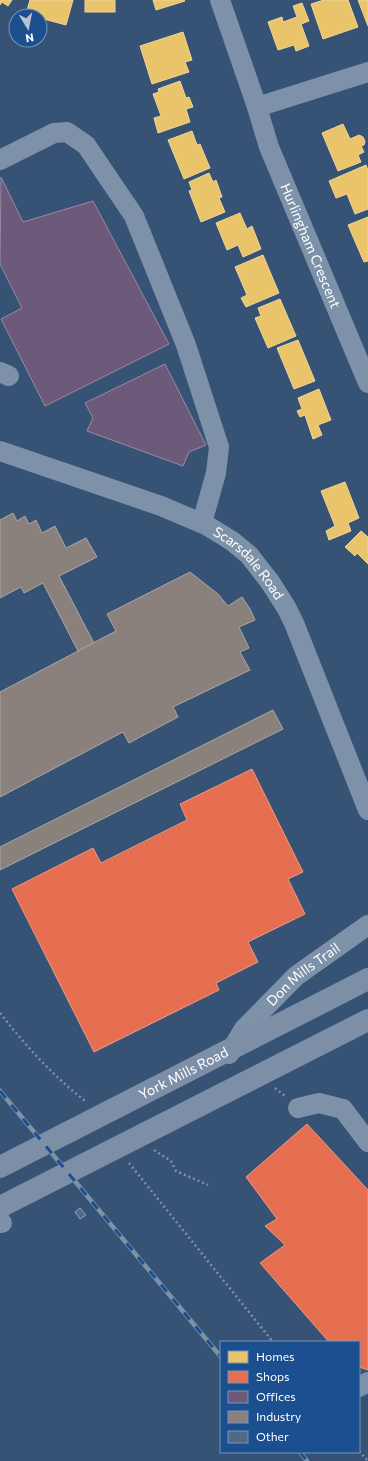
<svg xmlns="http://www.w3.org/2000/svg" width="368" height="1461" font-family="Commissioner,sans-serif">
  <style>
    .homes { fill: #e9c46a; stroke: #f0d697 }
    .shops { fill: #e76f51; stroke: #ee9a85 }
    .offices { fill: #6d597a; stroke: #998ba2 }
    .industry { fill: #8a817c; stroke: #ada7a3 }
    .building { fill: #526984; stroke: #92a2b6 }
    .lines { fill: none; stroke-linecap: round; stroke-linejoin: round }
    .path { stroke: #7d92a8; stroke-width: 2.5; stroke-dasharray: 2 3; stroke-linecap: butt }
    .minor { stroke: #7d92a8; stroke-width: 20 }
    .major { stroke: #7d8ea7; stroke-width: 22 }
    .rail-casing { stroke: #7e92a7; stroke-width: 4.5 }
    .rail { stroke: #1b4f8f; stroke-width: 3; stroke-dasharray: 9; stroke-linecap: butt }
    .labels { text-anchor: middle; stroke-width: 4; stroke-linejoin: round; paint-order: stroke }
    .street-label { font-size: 14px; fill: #fff; stroke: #1b4f8f }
  </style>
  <rect width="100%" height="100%" fill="#365274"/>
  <g class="homes">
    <path d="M0,0H12L8,6L2,2L0,5Z"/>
    <path d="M30,0H73L66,25L40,18V16L26,14Z"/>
    <rect x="85" y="0" width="30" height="12"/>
    <path d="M153,0H184L185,1L156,10Z"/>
    <path d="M324,0H348L358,27L323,39L311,4Z"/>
    <path d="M358,0H368V26Z"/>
    <path d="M302,3L309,21L301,24L309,46L296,51L294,45L278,50L268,22L282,17L283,22L297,17L293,6Z"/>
    <path d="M183,32L192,60L185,62L189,72L152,84L140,46Z"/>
    <path d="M180,81L186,98L189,97L193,107L186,109L190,122L158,133L154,118L161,116L153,94L159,92L158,89Z"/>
    <path d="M343,124L350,139L359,135L363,137L365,141L364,145L361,146L364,152L358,155L361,162L338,171L322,133Z"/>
    <path d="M192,131L197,145L200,144L210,168L184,179L168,140Z"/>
    <path d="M366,165L368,170V209L355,214L347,194L336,198L329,181Z"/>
    <path d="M209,173L213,182L216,180L222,197L219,198L225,212L201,222L189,191L192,190L189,182Z"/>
    <path d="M240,213L247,229L252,226L261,249L243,257L238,245L227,250L216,223Z"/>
    <path d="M368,217V261L364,262L348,225Z"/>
    <path d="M263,255L279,293L246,307L241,298L247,295L235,267Z"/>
    <path d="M280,299L296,336L268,348L255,318L261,316L258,308Z"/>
    <path d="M298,340L315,381L294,389L277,348Z"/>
    <path d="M319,389L331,420L318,425L322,435L313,439L305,415L300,417L297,411L302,409L298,398Z"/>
    <path d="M345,482L359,518L348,523L351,531L329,540L326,531L335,526L321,491Z"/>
    <path d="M361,531L368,537V564L357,553L355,556L345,547Z"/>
  </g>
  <g class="shops">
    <path d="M252,769L303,872L288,879L305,914L248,942L258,962L216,983L219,990L94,1052L12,889L93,848L101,863L187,820L180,804Z"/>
    <path d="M307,1124L368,1190V1370L359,1367V1342H329L260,1263L285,1245L265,1226L277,1219L246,1177Z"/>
  </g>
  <g class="offices">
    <path d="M1,177L23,222L93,201L169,344L45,406L1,319L22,308L0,264Z"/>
    <path d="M165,364L206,445L189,452L183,466L87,431L93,418L85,403Z"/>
  </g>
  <g class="industry">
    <path d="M13,513L17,521L25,516L29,524L36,520L42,533L55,526L66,548L86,538L97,557L59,576L94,643L78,651L43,583L24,593L21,587L0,598V520Z"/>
    <path d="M190,572L218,594L228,606L242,597L250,609L255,620L239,627L249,648L240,652L250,670L173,707L178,717L129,743L123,732L0,797V692L116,631L107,614Z"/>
    <path d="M273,710L283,729L0,870V847Z"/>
  </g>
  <path class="building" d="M80,1208L86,1215L80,1219L75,1212Z"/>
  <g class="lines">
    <g class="path">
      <path d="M0,1013C25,1045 52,1075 84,1100H87"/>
      <path d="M275,1088L285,1096"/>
      <path d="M154,1150L171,1161L176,1171L208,1185"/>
      <path d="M129,1163L273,1342"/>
      <path d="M359,1451L368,1461"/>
    </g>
    <g class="minor">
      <path id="s1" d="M220,0L257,107L269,147L368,383"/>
      <path d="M257,107L368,72"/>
      <path d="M0,160L54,133L67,132L86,145L134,216L186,345L219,447L216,473L202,523"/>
      <path d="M0,372L9,376"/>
      <path id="s2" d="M0,451L161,506L206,525L232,541L249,555L270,582L286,607L294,623L368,810"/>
      <path id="s3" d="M229,1054L244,1029L296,976L368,925"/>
      <path d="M298,1108L319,1103L343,1109L368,1142"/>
      <path d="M0,1221L2,1223"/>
      <path d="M359,1387L368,1382"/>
    </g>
    <g class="major">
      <path id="s4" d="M0,1167L368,979"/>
      <path d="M0,1207L368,1020"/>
    </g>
    <g class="rail-casing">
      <g id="rail">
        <path d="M0,1091L221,1357"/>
        <path d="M300,1452L307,1461"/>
      </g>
    </g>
    <use href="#rail" class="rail"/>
  </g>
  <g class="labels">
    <g class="street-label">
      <text dy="5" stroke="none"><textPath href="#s1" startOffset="262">Hurlingham Crescent</textPath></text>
      <text dy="5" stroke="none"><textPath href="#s2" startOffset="277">Scarsdale Road</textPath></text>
      <text dy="5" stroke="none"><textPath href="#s3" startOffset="110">Don Mills Trail</textPath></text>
      <text dy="5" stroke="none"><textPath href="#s4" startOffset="206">York Mills Road</textPath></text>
    </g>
  </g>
  <rect x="220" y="1341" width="140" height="112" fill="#1b4f8f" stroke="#7695bc"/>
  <rect x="228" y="1351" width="20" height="12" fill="#e9c46a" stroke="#7695bc"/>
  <text x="256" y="1361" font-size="12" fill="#ffffff">Homes</text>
  <rect x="228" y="1371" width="20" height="12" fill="#e76f51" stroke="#7695bc"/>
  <text x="256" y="1381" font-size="12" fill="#ffffff">Shops</text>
  <rect x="228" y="1391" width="20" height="12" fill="#6d597a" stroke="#7695bc"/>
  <text x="256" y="1401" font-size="12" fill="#ffffff">Offices</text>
  <rect x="228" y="1411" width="20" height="12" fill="#8a817c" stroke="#7695bc"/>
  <text x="256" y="1421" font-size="12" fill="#ffffff">Industry</text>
  <rect x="228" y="1431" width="20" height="12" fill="#526984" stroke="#7695bc"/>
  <text x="256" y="1441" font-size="12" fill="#ffffff">Other</text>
  <g transform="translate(28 28) rotate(170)"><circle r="19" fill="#1b4f8f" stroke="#7695bc"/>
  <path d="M0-3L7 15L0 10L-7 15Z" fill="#b9c2ce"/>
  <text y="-6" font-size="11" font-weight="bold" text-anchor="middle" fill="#ffffff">N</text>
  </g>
</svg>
